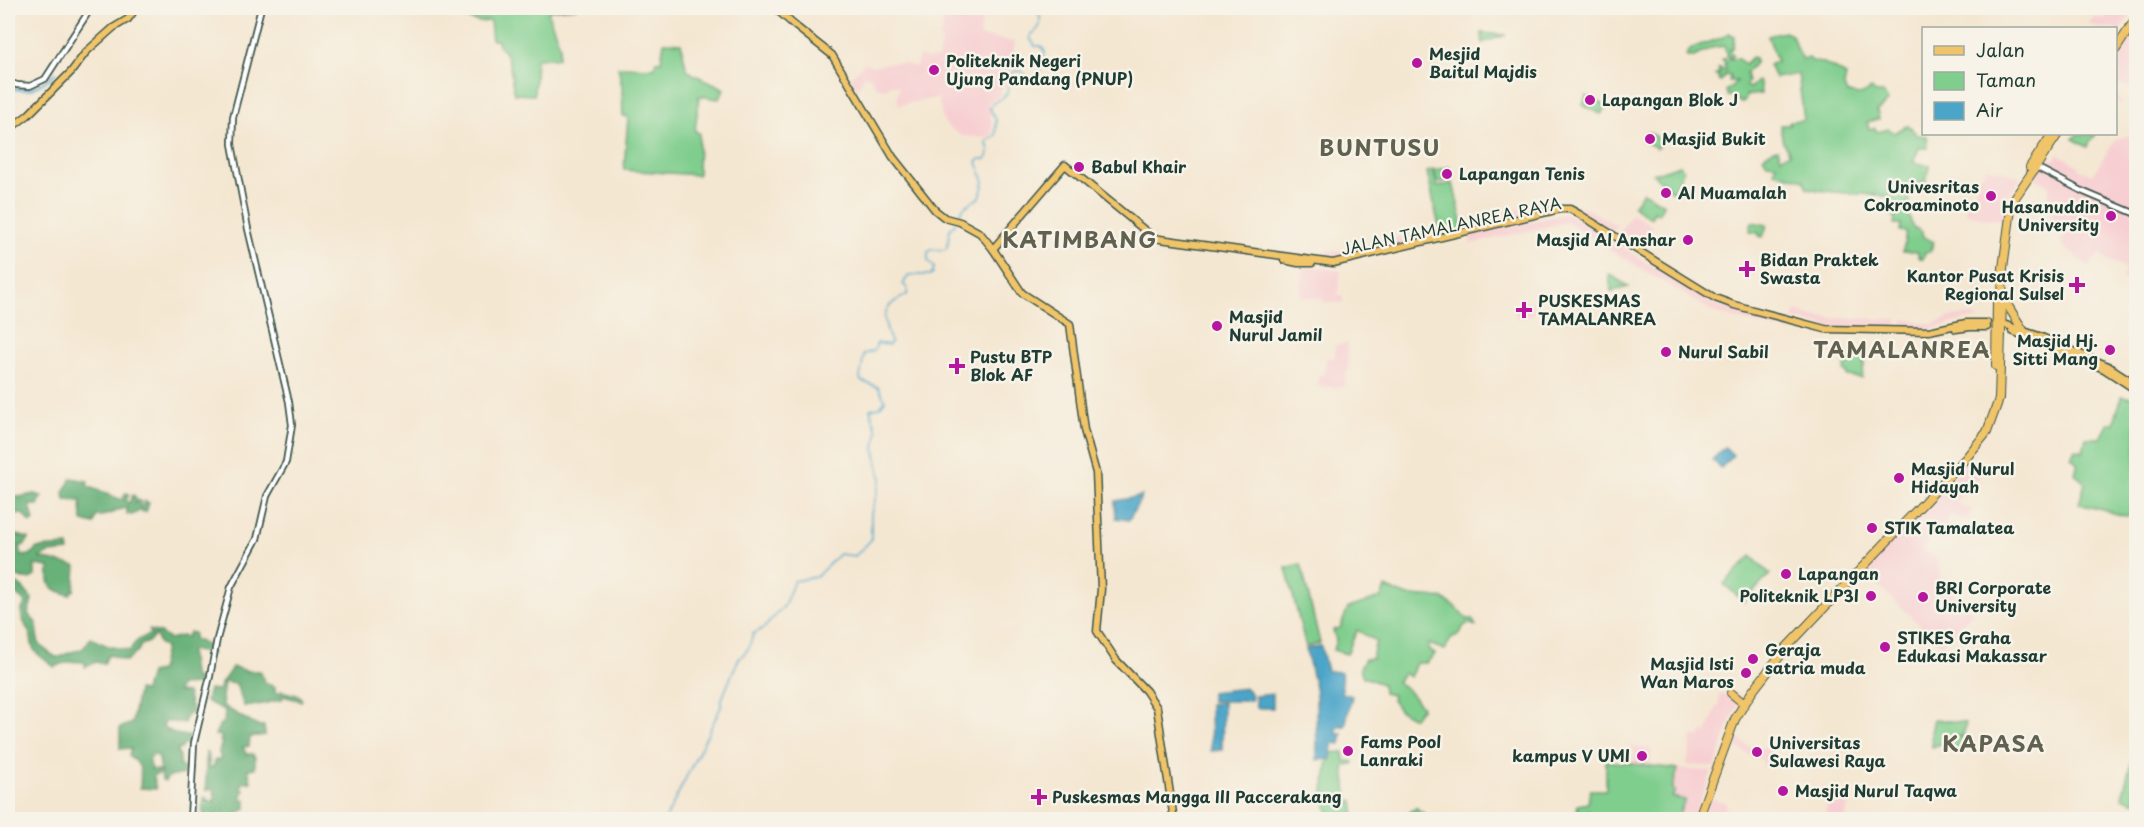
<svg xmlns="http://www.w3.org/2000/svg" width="2144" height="827" font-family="'Playpen Sans',sans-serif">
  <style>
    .built { fill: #f7cfd2 }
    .green { fill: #80ce8e; stroke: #508661; stroke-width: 1.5 }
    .forest { fill: #68b179; stroke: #447756; stroke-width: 1.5 }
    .water { fill: #4ba5c9; stroke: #35717e; stroke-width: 1.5 }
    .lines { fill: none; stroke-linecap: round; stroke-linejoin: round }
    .stream { stroke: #4ba5c9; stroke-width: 1.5 }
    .canal { stroke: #4ba5c9; stroke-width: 3 }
    .minor-casing { stroke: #3f564c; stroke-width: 8 }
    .major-casing { stroke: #3f564c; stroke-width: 9 }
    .highway-casing { stroke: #3f564c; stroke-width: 10 }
    .minor { stroke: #fff; stroke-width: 4.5 }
    .major { stroke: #f0c469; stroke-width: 6 }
    .highway { stroke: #f0c469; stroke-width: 8 }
    .poi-dot { fill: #b5179e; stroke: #f7f3e8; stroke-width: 2 }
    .labels { text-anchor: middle; stroke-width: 5; stroke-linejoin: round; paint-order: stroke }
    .poi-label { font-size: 16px; font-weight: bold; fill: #1f3d34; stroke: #f7f3e8; text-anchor: start }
    .street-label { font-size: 16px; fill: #1f3d34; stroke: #f7f3e8 }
    .district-label { font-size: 22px; font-weight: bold; letter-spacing: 1.5px; fill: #616150; stroke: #f7f3e8 }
  </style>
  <rect width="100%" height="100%" fill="#f7f3e8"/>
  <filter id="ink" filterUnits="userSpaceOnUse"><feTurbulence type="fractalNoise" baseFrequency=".0167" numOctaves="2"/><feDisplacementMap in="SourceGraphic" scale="12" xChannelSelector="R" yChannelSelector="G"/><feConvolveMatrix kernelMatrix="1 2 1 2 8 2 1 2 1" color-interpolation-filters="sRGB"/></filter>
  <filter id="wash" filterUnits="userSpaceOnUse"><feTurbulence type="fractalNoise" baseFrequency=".008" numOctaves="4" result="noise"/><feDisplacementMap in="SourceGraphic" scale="24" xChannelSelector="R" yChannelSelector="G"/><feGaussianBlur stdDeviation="1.35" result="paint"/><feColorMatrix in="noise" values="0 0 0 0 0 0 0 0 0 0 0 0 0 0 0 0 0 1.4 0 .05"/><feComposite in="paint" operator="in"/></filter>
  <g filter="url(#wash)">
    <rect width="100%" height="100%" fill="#f4e7d2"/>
    <g class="built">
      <path d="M947,8L967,12L968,23L982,20L979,36L1015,42L1009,74L1004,85L998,96L988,103L993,130L991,135L984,138L962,136L948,127L943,121L938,98L898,105L897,96L899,87L890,84L887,89L877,88L871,77L864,75L857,90L850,78L864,63L872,66L888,63H903L916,67L919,56L928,59L938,58L942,40L939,39Z"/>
      <path d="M2116,8H2135L2116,37V28H2098L2088,23L2094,17L2104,20L2110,9L2114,12Z"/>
      <path d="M2129,34L2136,37V90L2119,84L2116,91L2123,107L2116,101V54Z"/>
      <path d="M2136,134V285L2121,279L2125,272L2123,266L2109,261L2100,253L2089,267L2065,248L2060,241L2068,231L2055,221L2048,208L2046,198L2050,186L2033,177L2046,157L2054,160L2058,154L2079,166L2078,169L2092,175L2116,139Z"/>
      <path d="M1986,167L2003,171L2021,178L2010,193L2004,205L2002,220L1985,219L1965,213L1966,199L1973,200L1979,175H1983Z"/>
      <path d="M1555,201L1556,209L1468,229L1466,221Z"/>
      <path d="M1579,205L1617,225L1613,233L1576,210Z"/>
      <path d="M1632,213L1653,226L1639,249L1618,235Z"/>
      <path d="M1564,214L1571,215L1610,238L1605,247L1567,222L1471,244L1470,235Z"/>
      <path d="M1434,228L1436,237L1334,261L1325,260L1326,251L1345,250Z"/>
      <path d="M1612,241L1712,303L1794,326L1792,332L1778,328L1777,330L1715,313L1607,248Z"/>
      <path d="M1304,265L1341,271L1338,294L1343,296V303L1322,302V298H1304L1300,295Z"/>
      <path d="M1532,301L1535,314L1516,318L1513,306Z"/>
      <path d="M1796,311L1811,316L1832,318L1897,319V329L1828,327L1793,319Z"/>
      <path d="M1966,315L1979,318L1978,320L1968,319L1931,329H1902L1903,319L1933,324L1951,317Z"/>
      <path d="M1348,343V372H1346L1345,387H1318V375H1324L1326,358H1335V345Z"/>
      <path d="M1967,461L1985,467L1984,473H1980L1981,475L1954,503L1972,509L1968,521L1950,514L1946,525L1922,550L1935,556L1940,572L1939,576L1954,591L1956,604L1974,611L1941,645L1863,571Z"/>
      <path d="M1735,693L1743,699L1732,717L1715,767L1687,765L1692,735L1700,737L1702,732L1707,733L1717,706H1719V695Z"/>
      <path d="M1733,736L1749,746L1773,749L1766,767L1762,765L1764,761L1729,745Z"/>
      <path d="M1632,746L1651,749L1650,764L1633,763L1635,751L1632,750Z"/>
      <path d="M1678,769L1712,771L1693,819H1677L1685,801L1672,797L1674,791L1672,789Z"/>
      <path d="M1830,794L1849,797L1846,819H1824Z"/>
      <path d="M1711,798L1727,803L1722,819L1702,820Z"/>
    </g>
    <g class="green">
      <path d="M418,8H577L552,10L548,13L560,46L558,58H536L534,95L514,94C511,80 512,54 499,47L498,40H492L490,21L479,22L428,8L424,15L419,14Z"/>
      <path d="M1784,32L1792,35L1797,50L1803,59L1809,58L1813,62L1824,63L1846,75L1844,86L1846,92C1857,96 1862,96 1871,89L1876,93H1883L1888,101L1877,111L1879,119L1867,122L1869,129L1875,128L1877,132L1889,129L1894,133L1908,125L1917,135L1927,136L1928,148H1919L1913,162L1930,166L1925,184L1920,183L1918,189L1906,187L1905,195L1909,196L1910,203L1905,205L1913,227L1922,232V236L1934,242L1930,252H1925L1923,259L1918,257V252L1903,251L1906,232L1900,231L1901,224H1894L1895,216L1891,215L1893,197C1864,193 1835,194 1807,188L1804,180L1774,172L1776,164L1767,163L1763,157L1773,150L1778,149L1781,157L1790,153L1783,143L1780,125H1789L1790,121L1804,120L1798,74L1775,78L1769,65L1777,61L1768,36Z"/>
      <path d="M1482,33L1503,35H1506L1482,43Z"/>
      <path d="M1729,33L1734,36L1733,47L1729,50L1733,55L1731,58L1727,56L1724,46L1711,48L1694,57H1687L1686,55C1694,41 1718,44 1729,33Z"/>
      <path d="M664,42L681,43C683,51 684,59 686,67C689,76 715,82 724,89L719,99L699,96L695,131L699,133L698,175L624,170L628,117L623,116L622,86L618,67L655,68L656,61H661Z"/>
      <path d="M1752,57L1755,58V63L1746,73L1748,82L1745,86L1750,88L1757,81L1760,82L1761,94L1747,95L1745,100L1741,103L1732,96H1728L1726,91L1737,81H1729L1730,76L1725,75L1720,82L1718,80L1719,75L1717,76L1715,75L1720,72L1718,69L1720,68L1723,71L1726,70L1724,66L1726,64L1722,60L1723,59H1738L1745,64Z"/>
      <path d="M1586,96L1607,106L1601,114L1583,105Z"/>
      <path d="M1648,132L1657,137L1659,145L1657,148L1643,141Z"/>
      <path d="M2077,134H2096L2087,147L2073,139Z"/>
      <path d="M1680,165L1684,170L1673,192L1653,174Z"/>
      <path d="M1449,167L1452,179L1438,183L1434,171Z"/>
      <path d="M1433,170L1437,187L1453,183L1464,230L1441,236L1427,172Z"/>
      <path d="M1643,192L1664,204L1658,214L1654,211L1651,218L1633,206Z"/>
      <path d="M1752,222L1767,225L1763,237L1759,236V233L1750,232Z"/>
      <path d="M1609,274L1629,287L1611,291Z"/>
      <path d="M1850,356L1865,358L1862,378L1847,376V372L1844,371L1846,361H1849Z"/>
      <path d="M2122,396L2136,398V511L2133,515L2125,516L2079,504L2085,483L2075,474L2078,462L2071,457L2075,449L2083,451L2086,438H2101L2109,423L2113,425Z"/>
      <path d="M1751,556L1770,574L1744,602L1724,584Z"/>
      <path d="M1301,564L1320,643L1306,647L1286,568Z"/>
      <path d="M1385,588L1409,596L1442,598L1456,607L1467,619H1472L1476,626L1468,623L1463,627L1460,634L1451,638L1445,650L1429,644L1428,649L1435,654L1426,663H1416L1410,677L1403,673L1397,682L1407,689L1422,707L1414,718L1399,710L1392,700L1393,695L1383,693L1382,684L1363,677L1360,668L1365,659L1372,658L1376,641L1357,630L1347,654L1333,650L1336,640L1333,630L1340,628L1348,608L1380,598Z"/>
      <path d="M1934,719L1966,723L1963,736H1957L1963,738L1961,751L1941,744L1932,747L1931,732Z"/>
      <path d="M1344,752L1345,761L1354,762V763L1344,767L1348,802L1353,801L1355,819H1328V809L1323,799L1328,759H1331V753Z"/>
      <path d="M2133,754L2136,755V802L2122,797Z"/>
      <path d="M1606,761L1678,769L1672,789L1675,791L1672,797L1685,800L1677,819H1601L1589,818V811L1578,812L1577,805L1588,803L1590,790H1606Z"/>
      <path d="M1417,807L1418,810L1427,815L1424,819H1401Z"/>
    </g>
    <g class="forest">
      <path d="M71,478L88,481L87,486L122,500L126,493L129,494L126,501L129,503L133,495L136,497L135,503L138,500L141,502L139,507L141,508L145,501L149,503L146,512L139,511L132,515L127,514V508C117,508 111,517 96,516L94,524L82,521L81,501L65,500L64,493Z"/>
      <path d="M34,494L42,496L38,505H30L34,521L30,523L23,514L8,513V495L19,497Z"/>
      <path d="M8,533L29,538L25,545L20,546L21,556L30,555L37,548L68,546L69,551L49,553L40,558L76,566L74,591L72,590L70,595C49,588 48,588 49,567L35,565V576C29,581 23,580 16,576L14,553L8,551Z"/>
      <path d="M8,577L23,588L32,599L28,614L37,624C36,644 39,647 56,657C66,656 57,658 66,654C77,648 82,655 90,638L108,646L130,651C134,641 141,638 151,634L149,630L160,633L169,639L182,636L187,637L189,632L194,633V639L204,644L212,645L211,654L191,650L190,653C193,662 191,669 194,677L199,680L197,684L180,685L177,692L187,693L193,713L186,715L184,723L165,721L163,727L175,734L193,737L191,745L184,744L181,749H178L177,753L180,756V767L191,768L190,773L168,777L165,781L162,780L159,758L154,754L148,761L150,763L151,770H159V774L153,775L156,789L140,788C141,773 143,764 129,756L131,748L120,749V728L132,723L138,690L145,691L150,673L160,671L165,648L159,643L156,635L148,642L141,645L138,651L126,661L110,655L107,657L104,664L96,662L85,667L86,663C74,660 65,662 54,667C48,661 37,656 33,648C31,644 32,638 30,634C25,623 16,614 26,603L8,588Z"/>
      <path d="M232,667L248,671H260L265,682L275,687V692L280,694L281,691L300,696L302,700L301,701L283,696L282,700C269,701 258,707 244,706L236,684L224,682L222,697L223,706L257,726H264L265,735L250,737L249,746L243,747L246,754H253L255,757V768L248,769L251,782H244L240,788L244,790L241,800H246V808L231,818L209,819V818L204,816L202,810L203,798H208L210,802L215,800L214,789L206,790V752L208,753L210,768L214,767L215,760L221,759L219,752L222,742L220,741L222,736L215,735L220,724L224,723L225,711L206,701L209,689L218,690C221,681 228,676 232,667Z"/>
    </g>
    <g class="water">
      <path d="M1725,447L1733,455L1721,468L1712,460Z"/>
      <path d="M1142,496L1129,520L1116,518L1115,501Z"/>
      <path d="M1321,646L1327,671L1341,672L1342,693L1352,696L1345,726H1337V734H1342L1340,744L1332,743L1331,759L1317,760L1316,692L1306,649Z"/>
      <path d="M1246,688L1252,695L1251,701H1211V692Z"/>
      <path d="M1273,694V708H1256L1255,696Z"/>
      <path d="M1223,703L1222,750L1211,751L1210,704Z"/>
    </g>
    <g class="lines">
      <g class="stream">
        <path d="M958,218L964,207L980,197L984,182L977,162L980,159H986C991,153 989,148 986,142L996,135V120L990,109L991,105L1007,94L1010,76L1015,71H1021L1031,79L1038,78L1045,52L1041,46H1035L1030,38L1032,34C1040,29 1042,23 1039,13L1033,8"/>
        <path d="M665,820L721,707V701L738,660L749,648L753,634L764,628L784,606L794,581L816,577L839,554L855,556L871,540V513L881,479L875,450L877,431L870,409L880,407L885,400L878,387L861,381L860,378L864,354L874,351L877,343L889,345L891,342C881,317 881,306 907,295L908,289L903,284L909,275H930L933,273L934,266L928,261V252C934,247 941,252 947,248L950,229L956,222"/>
      </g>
      <path class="canal" d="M8,86C26,95 41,86 55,73"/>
    </g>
  </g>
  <g filter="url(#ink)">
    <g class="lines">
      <g class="minor-casing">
        <g id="minor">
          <path d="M8,82L17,85L30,86L45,79L91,8"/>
          <path d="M2036,167L2084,192L2136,214"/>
          <path d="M190,820L194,743L210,676L217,639L231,587L257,539L267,496L286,462L292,425L289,402L248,229L232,144L233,117L261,8"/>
        </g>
      </g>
      <g class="major-casing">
        <g id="major">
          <path d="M775,8L794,25L832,55L893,157L935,210L945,218L960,222L980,233L993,249L1022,293L1070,324L1084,430L1096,473L1101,589L1097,631L1116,660L1146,691L1157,708L1174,820"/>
          <path d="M8,130L28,115L71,72L86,52L113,28L128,19L136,8"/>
          <path d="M993,249L1065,165L1153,237L1160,239L1333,263L1560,209H1570L1579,214L1715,298L1734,305L1825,329L1929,331L1966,323H1987"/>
          <path d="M1284,260L1298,263H1312"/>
          <path d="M2000,323L2039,336L2108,366L2136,384"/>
          <path d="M1956,329L1970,327H1987"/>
          <path d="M2012,331L2104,369L2136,390"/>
        </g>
      </g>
      <g class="highway-casing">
        <g id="highway">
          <path d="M2116,49L2136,18"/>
          <path d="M2030,167L2052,134"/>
          <path d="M2003,298L2023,330"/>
          <path d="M1996,366L1997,300"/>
          <path d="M1731,693L1742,702"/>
          <path d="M1698,820L1735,719L1752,692L1786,648L1966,458L1987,432L1999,399L2003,268L2012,202L2058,134"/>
        </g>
      </g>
      <use href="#minor" class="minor"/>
      <use href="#major" class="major"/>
      <use href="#highway" class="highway"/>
    </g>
  </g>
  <g class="poi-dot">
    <circle cx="1417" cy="63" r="6"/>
    <circle cx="934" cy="70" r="6"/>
    <circle cx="1590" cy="100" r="6"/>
    <circle cx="1650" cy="139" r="6"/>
    <circle cx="1079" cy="167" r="6"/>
    <circle cx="1447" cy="174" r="6"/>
    <circle cx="1666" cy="193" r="6"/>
    <circle cx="1991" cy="196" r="6"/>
    <circle cx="2111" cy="216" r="6"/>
    <circle cx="1688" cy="240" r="6"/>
    <path d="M1744 260h6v6h6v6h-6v6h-6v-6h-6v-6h6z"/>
    <path d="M2074 276h6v6h6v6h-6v6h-6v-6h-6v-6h6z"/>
    <path d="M1521 301h6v6h6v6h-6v6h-6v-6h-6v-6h6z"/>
    <circle cx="1217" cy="326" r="6"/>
    <circle cx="2110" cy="350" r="6"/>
    <circle cx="1666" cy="352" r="6"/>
    <path d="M954 357h6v6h6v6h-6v6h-6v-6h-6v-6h6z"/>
    <circle cx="1899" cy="478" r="6"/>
    <circle cx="1872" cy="528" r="6"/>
    <circle cx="1786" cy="574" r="6"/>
    <circle cx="1871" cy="596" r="6"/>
    <circle cx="1923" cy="597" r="6"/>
    <circle cx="1885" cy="647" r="6"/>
    <circle cx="1753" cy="659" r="6"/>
    <circle cx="1746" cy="673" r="6"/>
    <circle cx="1348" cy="751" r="6"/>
    <circle cx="1757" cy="752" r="6"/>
    <circle cx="1642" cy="756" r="6"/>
    <circle cx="1783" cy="791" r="6"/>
    <path d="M1036 788h6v6h6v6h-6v6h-6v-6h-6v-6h6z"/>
  </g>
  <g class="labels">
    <g class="poi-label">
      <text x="1429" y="60">Mesjid<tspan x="1429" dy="18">Baitul Majdis</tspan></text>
      <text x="946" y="67">Politeknik Negeri<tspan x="946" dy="18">Ujung Pandang (PNUP)</tspan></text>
      <text x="1602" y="106">Lapangan Blok J</text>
      <text x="1662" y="145">Masjid Bukit</text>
      <text x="1091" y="173">Babul Khair</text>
      <text x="1459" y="180">Lapangan Tenis</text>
      <text x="1979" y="193" text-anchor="end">Univesritas<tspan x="1979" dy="18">Cokroaminoto</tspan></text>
      <text x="1678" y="199">Al Muamalah</text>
      <text x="2099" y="213" text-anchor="end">Hasanuddin<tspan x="2099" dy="18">University</tspan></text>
      <text x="1676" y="246" text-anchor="end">Masjid Al Anshar</text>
      <text x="1760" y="266">Bidan Praktek<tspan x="1760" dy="18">Swasta</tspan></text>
      <text x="2064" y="282" text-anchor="end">Kantor Pusat Krisis<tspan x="2064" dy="18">Regional Sulsel</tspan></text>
      <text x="1538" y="307">PUSKESMAS<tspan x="1538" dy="18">TAMALANREA</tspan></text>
      <text x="1229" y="323">Masjid<tspan x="1229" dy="18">Nurul Jamil</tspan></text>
      <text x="2098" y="347" text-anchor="end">Masjid Hj.<tspan x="2098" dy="18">Sitti Mang</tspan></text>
      <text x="1678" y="358">Nurul Sabil</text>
      <text x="970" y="363">Pustu BTP<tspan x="970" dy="18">Blok AF</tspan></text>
      <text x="1911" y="475">Masjid Nurul<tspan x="1911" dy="18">Hidayah</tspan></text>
      <text x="1884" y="534">STIK Tamalatea</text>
      <text x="1798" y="580">Lapangan</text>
      <text x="1935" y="594">BRI Corporate<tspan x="1935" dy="18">University</tspan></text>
      <text x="1859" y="602" text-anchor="end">Politeknik LP3I</text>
      <text x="1897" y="644">STIKES Graha<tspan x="1897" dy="18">Edukasi Makassar</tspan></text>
      <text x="1765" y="656">Geraja<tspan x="1765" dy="18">satria muda</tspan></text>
      <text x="1734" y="670" text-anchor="end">Masjid Isti<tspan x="1734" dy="18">Wan Maros</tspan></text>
      <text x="1360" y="748">Fams Pool<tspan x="1360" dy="18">Lanraki</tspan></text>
      <text x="1769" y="749">Universitas<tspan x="1769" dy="18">Sulawesi Raya</tspan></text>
      <text x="1630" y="762" text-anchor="end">kampus V UMI</text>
      <text x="1795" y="797">Masjid Nurul Taqwa</text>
      <text x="1052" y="803">Puskesmas Mangga III Paccerakang</text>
    </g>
    <g class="street-label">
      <text transform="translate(1451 226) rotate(-12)" y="6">JALAN TAMALANREA RAYA</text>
    </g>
    <g class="district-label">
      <text x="1380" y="156">BUNTUSU</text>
      <text x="1080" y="248">KATIMBANG</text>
      <text x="1902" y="358">TAMALANREA</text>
      <text x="1994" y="752">KAPASA</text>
    </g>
  </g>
  <rect width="2144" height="827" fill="none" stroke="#f7f3e8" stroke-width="30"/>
  <rect x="1922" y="27" width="195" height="108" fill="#f7f3e8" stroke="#a1aaa0" stroke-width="1.5"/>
  <rect x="1934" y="46" width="30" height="9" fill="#f0c469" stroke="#a1aaa0" stroke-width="1.5"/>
  <text x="1976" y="57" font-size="18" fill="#1f3d34">Jalan</text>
  <rect x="1934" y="72" width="30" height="18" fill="#80ce8e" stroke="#a1aaa0" stroke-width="1.5"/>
  <text x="1976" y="87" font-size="18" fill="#1f3d34">Taman</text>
  <rect x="1934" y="102" width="30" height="18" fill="#4ba5c9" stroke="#a1aaa0" stroke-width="1.5"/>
  <text x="1976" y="117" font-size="18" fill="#1f3d34">Air</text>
</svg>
